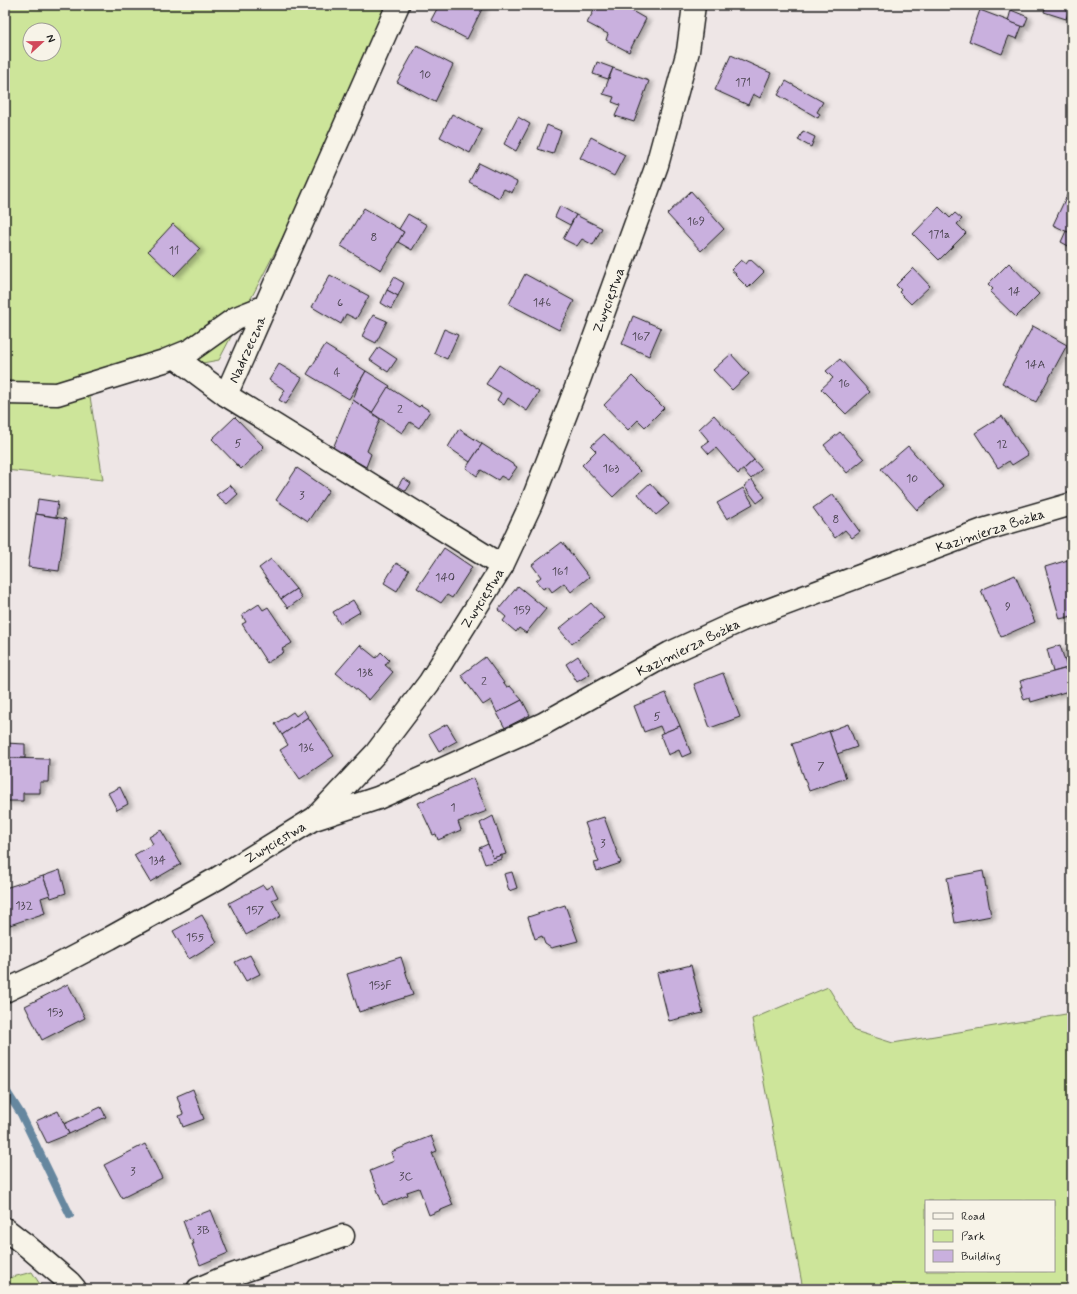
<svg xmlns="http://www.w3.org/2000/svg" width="1077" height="1294" font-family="Mynerve,sans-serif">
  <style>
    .green { fill: #cde59a; stroke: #74805b; fill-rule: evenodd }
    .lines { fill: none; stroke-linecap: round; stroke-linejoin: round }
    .stream { stroke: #66879f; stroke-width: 8 }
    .building { fill: #c9b0de; stroke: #1c1c1c; filter: url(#shadow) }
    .minor-casing { stroke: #1c1c1c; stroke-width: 25 }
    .minor { stroke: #f7f3e8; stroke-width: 22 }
    .labels { text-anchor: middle; stroke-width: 3; stroke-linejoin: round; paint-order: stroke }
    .number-label { font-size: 12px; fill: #47414c }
    .street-label { font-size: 14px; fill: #1c1c1c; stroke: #f7f3e8 }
  </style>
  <defs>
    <filter id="shadow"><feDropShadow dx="4.5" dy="2.5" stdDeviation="2" flood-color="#0004"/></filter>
  </defs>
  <rect width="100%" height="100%" fill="#eee6e6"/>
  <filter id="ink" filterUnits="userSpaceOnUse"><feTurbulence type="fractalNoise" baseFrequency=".025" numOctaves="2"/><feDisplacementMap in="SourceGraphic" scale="8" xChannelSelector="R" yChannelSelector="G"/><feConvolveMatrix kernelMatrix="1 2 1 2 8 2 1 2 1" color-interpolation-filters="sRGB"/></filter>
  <g filter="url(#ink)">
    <g class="green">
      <path d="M5,5H403L219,360L164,370L89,390L103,480L5,470ZM30,30H54V54H30Z"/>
      <path d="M828,987L855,1031L893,1043L1072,1013V1289H803L752,1019ZM926,1201H1054V1271H926Z"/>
      <path d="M32,1272L43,1289H5V1279Z"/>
    </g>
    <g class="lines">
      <path class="stream" d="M5,1089L21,1114L70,1215"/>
    </g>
    <g class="building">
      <path d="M439,5H484L467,39L431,20Z"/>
      <path d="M597,5H627L625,7L646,19L629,52L606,40L608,34L587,23Z"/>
      <path d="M1046,5H1071L1066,19L1044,12Z"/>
      <path d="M980,10L1022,26L1017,39L1009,36L1002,54L969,41Z"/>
      <path d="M1011,10L1028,17L1024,27L1008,21Z"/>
      <path d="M417,46L453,65L435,102L397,82Z"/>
      <path d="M731,55L771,73L760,98L753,94L748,105L715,90Z"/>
      <path d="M597,62L613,68L608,79L593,74Z"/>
      <path d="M613,68L649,81L634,122L615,116L620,105L612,102L614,97L603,94Z"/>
      <path d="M786,81L823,102L817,112L820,114L818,118L778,95Z"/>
      <path d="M452,114L482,130L470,153L440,137Z"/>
      <path d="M518,117L530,124L516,151L504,144Z"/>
      <path d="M547,125L561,131L553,154L538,149Z"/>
      <path d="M803,131L815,137L811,147L798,140Z"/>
      <path d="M591,137L625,155L614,176L580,158Z"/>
      <path d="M479,163L517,182L512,193L504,189L499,198L469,182Z"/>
      <path d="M691,191L724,229L701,251L667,214Z"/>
      <path d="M1069,191L1072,192V234L1053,225Z"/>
      <path d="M560,206L576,215L570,225L555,217Z"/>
      <path d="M939,207L950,218L955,213L962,219L957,224L966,233L939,260L913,234Z"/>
      <path d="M364,208L404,232L381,270L341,246Z"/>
      <path d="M408,214L427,225L412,250L398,242L404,232L399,229Z"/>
      <path d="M576,215L602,228L593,245L582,239L577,246L563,239Z"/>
      <path d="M173,224L200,249L174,276L148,251Z"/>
      <path d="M1066,231L1072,234V248L1061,242Z"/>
      <path d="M750,259L764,272L748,288L735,275L736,274L731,270L741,260L746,264Z"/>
      <path d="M1009,263L1039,294L1016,317L990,292L993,289L988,284Z"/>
      <path d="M913,268L930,286L911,304L899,292L901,290L896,285Z"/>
      <path d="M525,274L574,301L559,330L509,304Z"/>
      <path d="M330,275L369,296L356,319L346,314L341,324L312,307Z"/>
      <path d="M394,277L404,283L398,296L387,290Z"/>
      <path d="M387,290L398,296L391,309L381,303Z"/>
      <path d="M373,315L387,321L376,343L362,336Z"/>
      <path d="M633,316L661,328L649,356L622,344Z"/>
      <path d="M1033,326L1067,345L1036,402L1002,383Z"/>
      <path d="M444,329L458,335L447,359L434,353Z"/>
      <path d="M325,345L366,371L349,399L307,374Z"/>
      <path d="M379,347L397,359L388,372L370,360Z"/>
      <path d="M731,354L749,374L732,390L713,370Z"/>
      <path d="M840,359L870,392L846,414L821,389L833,378L826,371Z"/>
      <path d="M279,364L302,378L286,404L279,400L285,390L269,380Z"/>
      <path d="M499,365L539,392L527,411L508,398L504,405L497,400L501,393L486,384Z"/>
      <path d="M366,371L390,386L372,413L353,400L359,383Z"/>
      <path d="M632,376L664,408L645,427L638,420L628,430L604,405Z"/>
      <path d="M388,387L419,407L421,405L430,411L419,428L410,422L402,433L372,413Z"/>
      <path d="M353,400L380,419L367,451L371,454L366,467L333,448Z"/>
      <path d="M714,415L754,460L738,474L716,448L709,454L702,446L709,441L699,429Z"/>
      <path d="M1002,416L1028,455L1012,465L1009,461L998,468L975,433Z"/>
      <path d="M235,417L264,447L241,469L212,439Z"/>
      <path d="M459,429L482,444L470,462L448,447Z"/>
      <path d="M840,432L864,459L847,473L824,445Z"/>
      <path d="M604,434L640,471L613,497L582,465L596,451L591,446Z"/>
      <path d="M482,444L517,467L508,480L501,476L498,480L481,470L477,476L466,468Z"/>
      <path d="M908,446L944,487L917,510L881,469Z"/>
      <path d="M754,460L762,469L751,479L743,470Z"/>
      <path d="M297,468L329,490L308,521L276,500Z"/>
      <path d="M403,478L411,483L406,491L398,486Z"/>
      <path d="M752,480L765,497L757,503L744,486Z"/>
      <path d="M650,483L669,504L656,515L638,494Z"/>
      <path d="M230,485L238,494L227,504L216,495Z"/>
      <path d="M743,488L753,504L727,519L717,503Z"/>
      <path d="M833,494L860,532L852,538L845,530L835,538L813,508Z"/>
      <path d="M38,499L58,502L56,517L36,514Z"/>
      <path d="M36,514L66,519L59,571L28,567Z"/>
      <path d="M562,542L589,577L571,592L564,583L552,592L548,586L543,589L536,581L541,577L532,565Z"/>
      <path d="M444,548L472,567L452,598L447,595L441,603L417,588Z"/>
      <path d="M271,559L296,589L281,599L259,568Z"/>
      <path d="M1071,559L1072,563V616L1060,619L1045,567Z"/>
      <path d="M396,563L409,570L397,591L384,583Z"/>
      <path d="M1015,575L1035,622L1001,637L981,590Z"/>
      <path d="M518,586L546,609L526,633L519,628L516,632L503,621L506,617L498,610Z"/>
      <path d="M296,589L302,598L288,608L281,599Z"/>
      <path d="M353,600L360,612L340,624L333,612Z"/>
      <path d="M591,603L604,618L572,644L559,629Z"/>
      <path d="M259,604L263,610L268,607L292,643L282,649L284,652L267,663L242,624L246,622L242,615Z"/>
      <path d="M360,645L376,658L381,652L389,660L385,665L393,672L369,700L336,673Z"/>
      <path d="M1060,645L1067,668L1053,672L1047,649Z"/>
      <path d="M578,656L590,674L577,682L566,664Z"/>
      <path d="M485,657L507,687L510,686L522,700L497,713L491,700L483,705L461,675Z"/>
      <path d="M1068,668L1072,682V690L1031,702L1030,698L1024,700L1020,687H1022L1020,681Z"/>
      <path d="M723,673L740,717L710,728L694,684Z"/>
      <path d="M666,693L680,726L663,733L660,726L644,732L634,706Z"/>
      <path d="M522,700L530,715L505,728L497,713Z"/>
      <path d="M304,710L308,717L282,735L275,724L293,712L296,716Z"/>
      <path d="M308,717L334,756L300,779L280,750L288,745L282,735Z"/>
      <path d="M447,724L457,741L439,751L429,734Z"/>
      <path d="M848,724L857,747L837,754L829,731Z"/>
      <path d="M680,726L691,753L682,757L679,750L668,755L660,734Z"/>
      <path d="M829,731L846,778L809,791L792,744Z"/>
      <path d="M5,743L25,744V758H5Z"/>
      <path d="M5,758L49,759L48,782H40V793H23V801H5Z"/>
      <path d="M473,778L487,811L458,822L461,830L438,840L436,834L433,835L418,803Z"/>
      <path d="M120,787L128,804L117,810L108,793Z"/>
      <path d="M493,816L506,854L493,858L480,823Z"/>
      <path d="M604,817L621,863L597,871L594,863L599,862L585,823Z"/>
      <path d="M161,830L181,864L150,882L134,855L153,844L149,837Z"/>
      <path d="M488,844L493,858L502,855V859L485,864L479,848Z"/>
      <path d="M60,870L66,893L51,898L43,876Z"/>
      <path d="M983,871L991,916L955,923L947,878Z"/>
      <path d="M512,872L517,888L509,891L504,874Z"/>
      <path d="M43,876L50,895L41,898L45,913L7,926L5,918V888Z"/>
      <path d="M263,885L266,889L272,885L278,897L272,900L281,916L246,935L229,903Z"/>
      <path d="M565,905L578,941L551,948L545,944L542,936L535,939L528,917Z"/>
      <path d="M202,915L217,942L189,959L173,931Z"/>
      <path d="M250,955L260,974L246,981L235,962Z"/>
      <path d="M401,957L413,995L359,1012L347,974Z"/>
      <path d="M691,965L703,1013L669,1021L657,973Z"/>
      <path d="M68,984L85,1018L42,1040L25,1006Z"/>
      <path d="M193,1089L204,1119L183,1127L179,1116L183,1114L177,1096Z"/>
      <path d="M101,1107L106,1117L69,1134L64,1124Z"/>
      <path d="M58,1111L69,1134L47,1143L36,1121Z"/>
      <path d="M431,1136L437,1151L432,1153L453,1205L429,1215L419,1188L407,1192L408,1195L383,1205L370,1171L394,1161L391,1152Z"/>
      <path d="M145,1144L162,1178L122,1198L104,1165Z"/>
      <path d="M211,1210L228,1253L200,1265L192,1244H194L192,1239L190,1240L183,1221Z"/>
    </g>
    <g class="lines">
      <g class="minor-casing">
        <g id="minor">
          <path d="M398,5L226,395L502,566"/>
          <path d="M175,357L226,395"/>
          <path d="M5,393L57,394L164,361L191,350L236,318L266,306"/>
          <path d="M317,818L378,798L543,724L670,653L742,620L986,529L1072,504"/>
          <path d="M5,991L41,974L110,938L218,878L315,818L376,753L429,683L502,566L531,504L579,380L657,165L688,51L694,5"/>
          <path d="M5,1229L27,1246L69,1282L75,1289"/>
          <path d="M198,1289L221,1279L343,1236"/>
        </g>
      </g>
      <use href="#minor" class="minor"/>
    </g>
  </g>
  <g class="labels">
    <g class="number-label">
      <text x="425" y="78">10</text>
      <text x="743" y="86">171</text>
      <text x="696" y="225">169</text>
      <text x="939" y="238">171a</text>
      <text x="374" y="241">8</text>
      <text x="174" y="254">11</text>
      <text x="1014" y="295">14</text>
      <text x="340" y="306">6</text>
      <text x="542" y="306">146</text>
      <text x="641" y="340">167</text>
      <text x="1035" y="368">14A</text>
      <text x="337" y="376">4</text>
      <text x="844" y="387">16</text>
      <text x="400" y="413">2</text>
      <text x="238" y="447">5</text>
      <text x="1002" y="448">12</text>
      <text x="611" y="472">163</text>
      <text x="912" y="482">10</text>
      <text x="302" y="499">3</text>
      <text x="836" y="523">8</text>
      <text x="560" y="575">161</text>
      <text x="445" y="581">140</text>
      <text x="1008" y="610">9</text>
      <text x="522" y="614">159</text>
      <text x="365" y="676">138</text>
      <text x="484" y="685">2</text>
      <text x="657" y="720">5</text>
      <text x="306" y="751">136</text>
      <text x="821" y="770">7</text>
      <text x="453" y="811">1</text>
      <text x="603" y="847">3</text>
      <text x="157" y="864">134</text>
      <text x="24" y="909">132</text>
      <text x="255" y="914">157</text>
      <text x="195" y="941">155</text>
      <text x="380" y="989">153F</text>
      <text x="55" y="1016">153</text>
      <text x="133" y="1175">3</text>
      <text x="406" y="1180">3C</text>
      <text x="203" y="1234">3B</text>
    </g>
    <g class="street-label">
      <text transform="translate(608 300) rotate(-70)" y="5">Zwycięstwa</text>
      <text transform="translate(247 349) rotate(-66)" y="5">Nadrzeczna</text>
      <text transform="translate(990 530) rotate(-18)" y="5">Kazimierza Bożka</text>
      <text transform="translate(482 598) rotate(-58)" y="5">Zwycięstwa</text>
      <text transform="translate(688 647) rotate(-26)" y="5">Kazimierza Bożka</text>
      <text transform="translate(275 842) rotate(-31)" y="5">Zwycięstwa</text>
    </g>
  </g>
  <rect width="1077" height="1294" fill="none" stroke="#f7f3e8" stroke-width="20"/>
  <rect x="10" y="10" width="1057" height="1274" fill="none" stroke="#1c1c1c" stroke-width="1.5" filter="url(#ink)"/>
  <rect x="925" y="1200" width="130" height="72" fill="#f7f3e8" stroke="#9f9d96"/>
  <rect x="933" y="1213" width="20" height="6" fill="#f7f3e8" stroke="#9f9d96"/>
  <text x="961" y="1220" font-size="12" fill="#1c1c1c">Road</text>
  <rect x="933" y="1230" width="20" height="12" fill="#cde59a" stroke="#9f9d96"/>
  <text x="961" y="1240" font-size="12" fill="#1c1c1c">Park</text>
  <rect x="933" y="1250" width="20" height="12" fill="#c9b0de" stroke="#9f9d96"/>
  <text x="961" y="1260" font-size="12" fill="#1c1c1c">Building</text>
  <g transform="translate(42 42) rotate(68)"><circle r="19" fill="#f7f3e8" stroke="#9f9d96"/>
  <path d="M0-3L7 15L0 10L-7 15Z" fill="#d1495b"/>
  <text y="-6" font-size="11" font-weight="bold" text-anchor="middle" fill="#1c1c1c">N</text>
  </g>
</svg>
